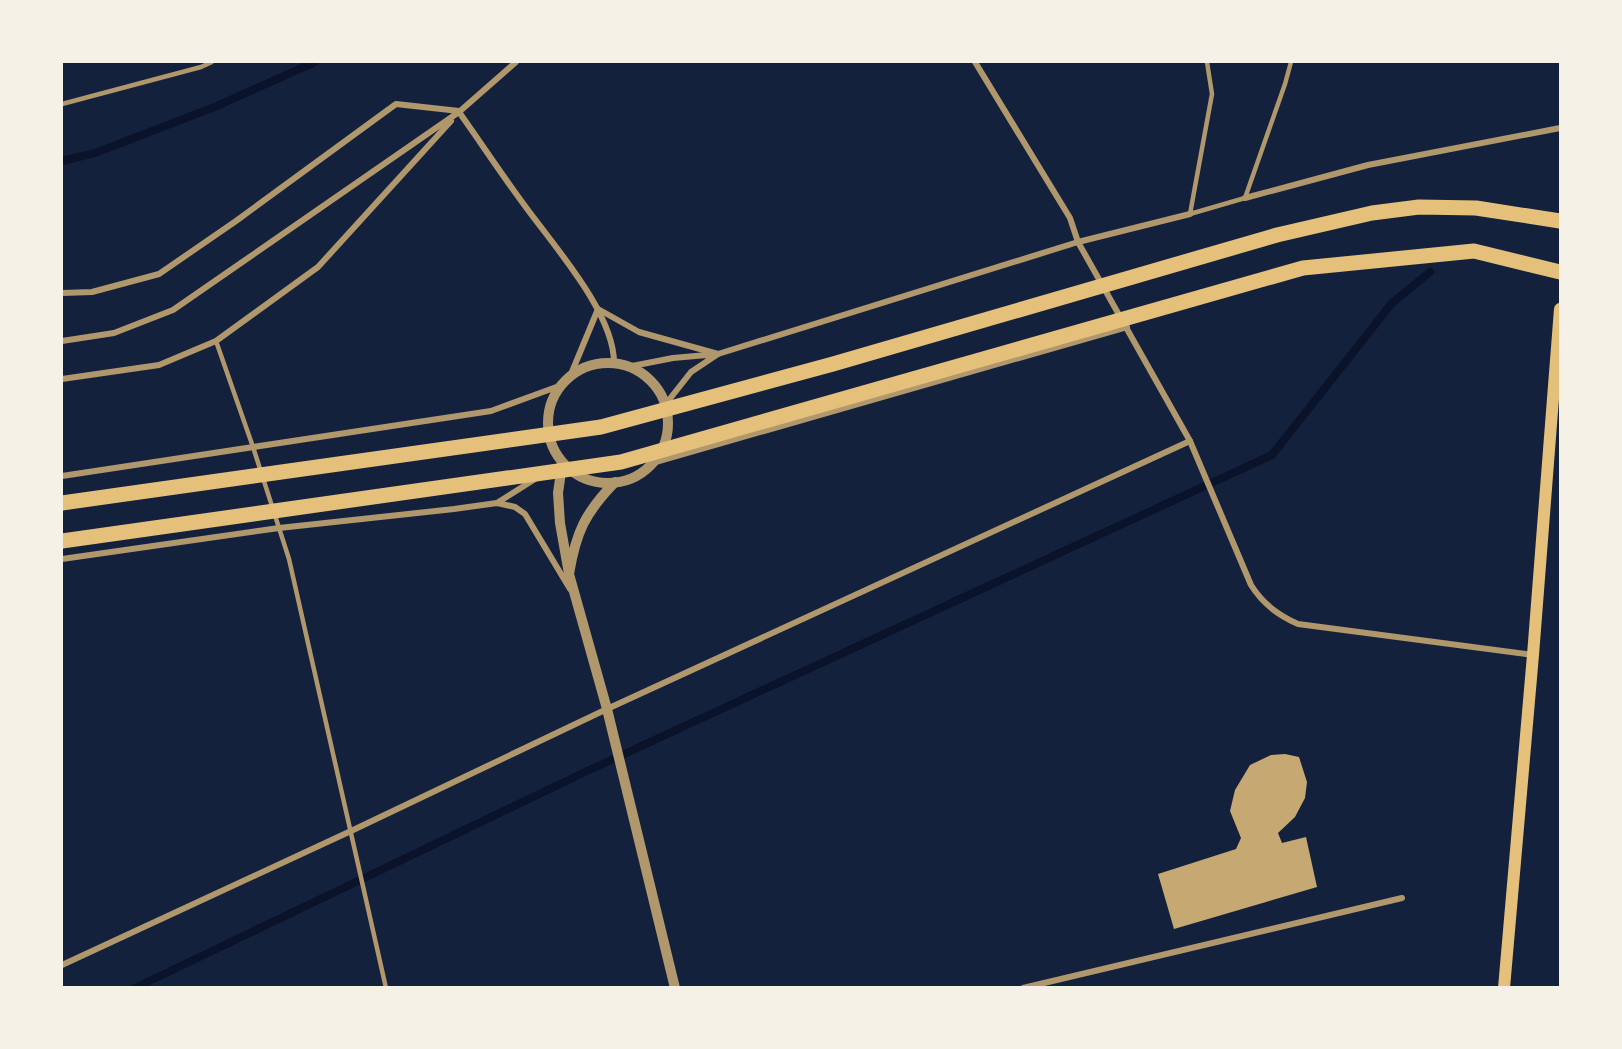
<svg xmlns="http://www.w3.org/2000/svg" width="1622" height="1049" font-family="'Noto Sans',sans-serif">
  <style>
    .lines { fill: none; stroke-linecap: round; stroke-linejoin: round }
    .stream { stroke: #0b132b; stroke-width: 8 }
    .building { fill: #c6a872 }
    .service { stroke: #b1986c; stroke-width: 4.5 }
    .minor { stroke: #b1986c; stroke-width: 6 }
    .tertiary { stroke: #b1986c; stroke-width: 10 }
    .secondary { stroke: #e5c07b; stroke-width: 12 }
    .primary { stroke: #e5c07b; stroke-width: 15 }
  </style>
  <rect width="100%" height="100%" fill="#14213d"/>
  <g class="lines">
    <g class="stream">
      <path d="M62,161L95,153L217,106L315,62"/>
      <path d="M135,988L583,773L1272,455L1392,303L1430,272"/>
    </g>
  </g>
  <path class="building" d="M1285,754L1299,757L1307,782L1305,798L1295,817L1278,833L1282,843L1306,837L1317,887L1174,929L1158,874L1236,849L1241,838L1230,811L1235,790L1250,765L1271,755Z"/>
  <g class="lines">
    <g class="service">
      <path d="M1207,62L1212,94L1190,214L1245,198L1285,84L1291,62"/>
      <path d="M62,104L201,67L212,62"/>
      <path d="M216,341L253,447L289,559L386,988"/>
    </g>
    <g class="minor">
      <path d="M459,112C481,143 502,175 525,206C554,246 615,314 614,364"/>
      <path d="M1245,198L1368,165L1560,128"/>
      <path d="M1190,214L1078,242L1190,441L1251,585C1263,604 1278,615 1298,624L1533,655"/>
      <path d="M62,293L92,292L159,274L236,221L396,104L459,111"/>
      <path d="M62,341L114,333L173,310L459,112L516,62"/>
      <path d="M627,367L673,358L718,354L691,372L665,405"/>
      <path d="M62,379L159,365L216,341L318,267L451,121"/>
      <path d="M569,379L598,309L639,332L718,354L1078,242L1070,218L975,62"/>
      <path d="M652,463L1127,327"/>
      <path d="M62,476L491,411L562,385"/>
      <path d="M497,503L535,479"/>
      <path d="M62,559L279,528L454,509L497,503L515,507L525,514L570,589"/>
      <path d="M62,965L351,831L607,709L1190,441"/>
      <path d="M1023,988L1402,898"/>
    </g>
    <g class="tertiary">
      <circle cx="608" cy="423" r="60"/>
      <path d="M562,465L558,493L560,523L569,574C576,532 585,513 615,482"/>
      <path d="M569,574L607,709L675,988"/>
    </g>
    <path class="secondary" d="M1504,988L1533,655L1560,309"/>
    <g class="primary">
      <path d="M62,503L601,427L833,364L1277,235L1372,213L1419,207L1476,208L1560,221"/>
      <path d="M62,541L621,462L1303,268L1474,251L1560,272"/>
    </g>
  </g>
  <rect width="1622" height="1049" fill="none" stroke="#f6f1e7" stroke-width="126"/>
</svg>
